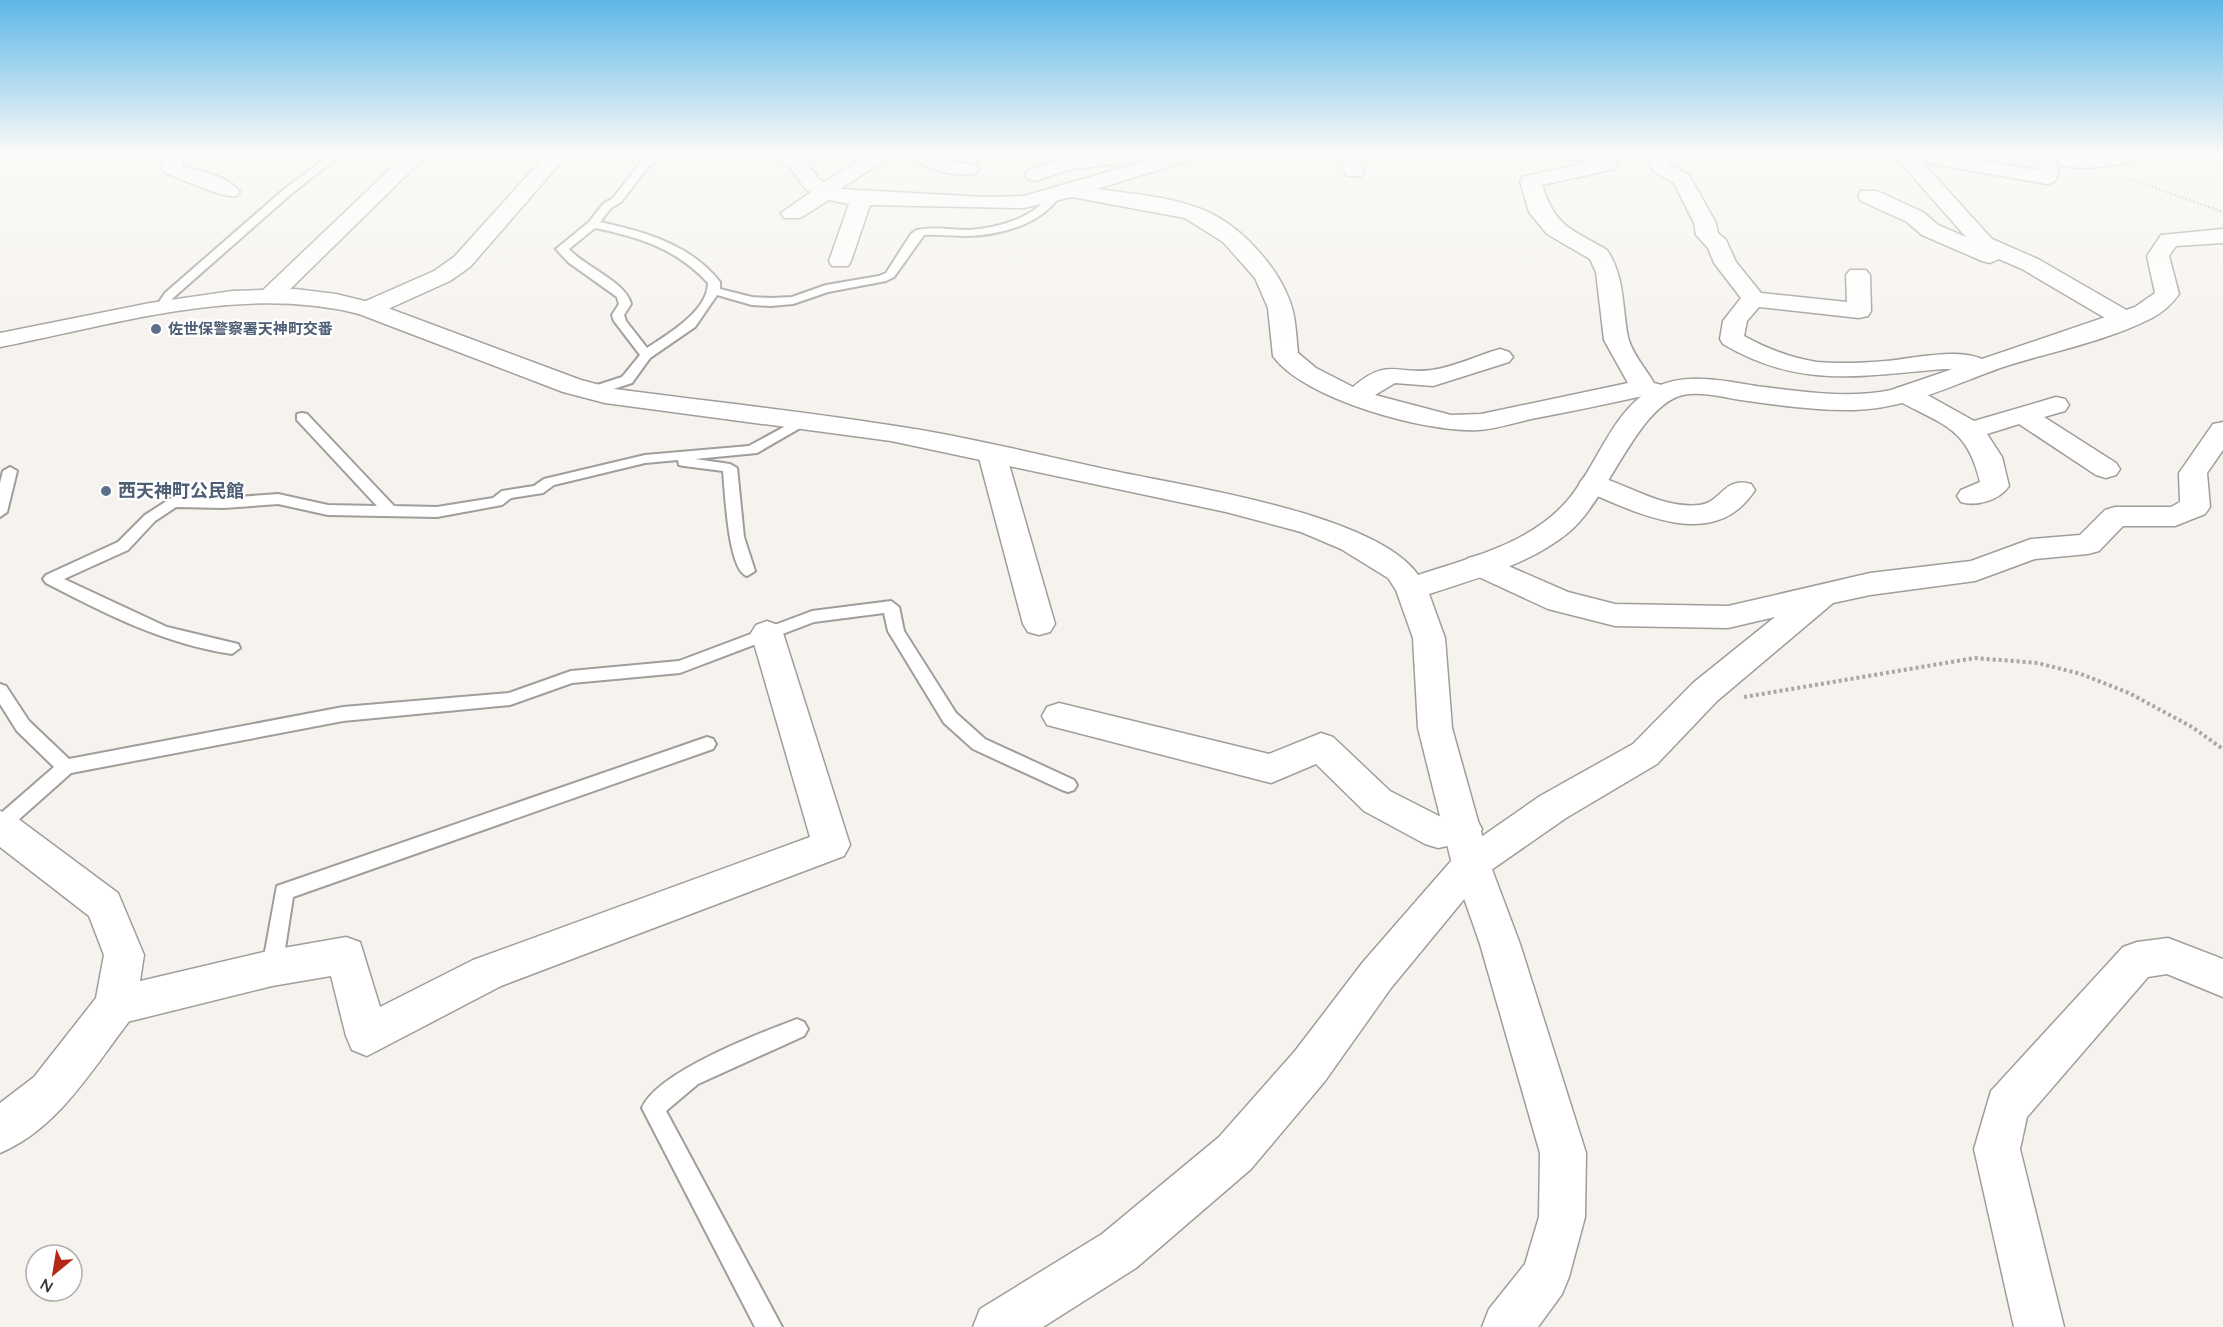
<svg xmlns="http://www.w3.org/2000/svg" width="2223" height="1327" font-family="Quicksand,'Noto Sans JP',sans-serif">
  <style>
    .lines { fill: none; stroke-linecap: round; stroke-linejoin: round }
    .service-casing { stroke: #a09d9a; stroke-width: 4 }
    .minor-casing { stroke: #a09d9a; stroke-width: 3 }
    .tertiary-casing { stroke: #a09d9a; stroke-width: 3 }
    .path-far1 { stroke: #aaa8a5; stroke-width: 2; stroke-dasharray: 2 2; stroke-linecap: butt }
    .path { stroke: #aaa8a5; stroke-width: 4; stroke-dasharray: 3 3; stroke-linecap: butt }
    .service { fill: #fff; fill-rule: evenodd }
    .minor { fill: #fff; fill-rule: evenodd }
    .tertiary { fill: #fff; fill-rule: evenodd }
    .service-dot { fill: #5c6f8a; stroke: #fff; stroke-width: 2 }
    .labels { text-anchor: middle; stroke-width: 4.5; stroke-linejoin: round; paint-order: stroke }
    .far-service-label { font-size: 15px; font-weight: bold; fill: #4e5e75; stroke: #fff; text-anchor: start }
    .service-label { font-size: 18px; font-weight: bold; fill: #4e5e75; stroke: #fff; text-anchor: start }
  </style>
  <rect width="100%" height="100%" fill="#f6f3ef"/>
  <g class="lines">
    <g class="service-casing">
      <g id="service">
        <path d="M331,154H342L290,195L173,298L165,311H157L155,308L165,293L282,191Z"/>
        <path d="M655,154H667L650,165L621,202L611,208L600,222C645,232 690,244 720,282V289L752,297L771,298L792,297L826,285L879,276L886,273L911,234L917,230C934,226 951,230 969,230C998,228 1035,218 1051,193L1060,195C1043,224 998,236 966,236C952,236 938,234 924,235L894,277L886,281L828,292L793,304L771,306L752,305L717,295L695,327L650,358L632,383L598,394H588V388L622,377L640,355L614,321L612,315L619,304L617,297L568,262L556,249L589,222L603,204L613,198L642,161ZM595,228C639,237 677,249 708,283C708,311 668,334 647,348L626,321L624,315L631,304C626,282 585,267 569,249Z"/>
        <path d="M302,413L307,414L394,506L437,507L493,498L502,491L534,486L544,479L645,455L749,446L802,417H812L814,420L757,453L695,459L730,464L737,468L744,537L755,571L747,576C728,571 725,491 723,471L684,466L679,465L678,460L645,463L554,485L543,493L511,498L502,505L437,517L328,515L278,504L224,508L176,507L155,521L128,550L64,579L167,627L238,644L240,648L232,654C164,644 106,614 46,583L43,579L46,575L118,542L145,515L173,497L224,498L278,494L328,505L377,506L297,420V414Z"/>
        <path d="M10,467L17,471L7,512L0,517V483L3,471Z"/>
        <path d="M891,601L899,607L904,631L956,713L985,739L1074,780L1077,785L1074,790L1068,792L1062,790L973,749L944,723L888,631L884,613L814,622L680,673L572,683L510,705L343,721L71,773L7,830L0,833V814L54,767L17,731L0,704V684L6,686L29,721L69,759L343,707L509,693L571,671L679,661L812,611Z"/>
        <path d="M707,737L713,739L716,744L713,749L293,897L282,968L279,974L272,977L265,974L262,968L277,886Z"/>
        <path d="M797,1019L804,1022L808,1029L804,1036L698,1084L666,1111L782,1327H755L642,1108C657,1072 760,1033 797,1019Z"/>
      </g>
    </g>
    <g class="minor-casing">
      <g id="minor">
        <path d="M163,154H183L182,166C200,171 229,176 240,192L236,196C225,199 181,179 165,173L162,169Z"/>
        <path d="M406,154H428L279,300H263L259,295L263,290Z"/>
        <path d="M547,154H568L470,267L450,281L377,314L368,316L359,314L356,309L359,304L434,271L454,257Z"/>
        <path d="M771,154C792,154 801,154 814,172C817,177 818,180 824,182L869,154H894L840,189L985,197L1024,196L1169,154H1200L1197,158L1097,189C1132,194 1168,196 1201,209C1238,223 1275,263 1289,299C1296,316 1296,335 1298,353L1316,368L1353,387C1388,357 1396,375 1432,370C1455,367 1478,355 1500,349L1509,352L1513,357L1509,362L1433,386L1395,383L1375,395L1451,415L1481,414L1628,383L1604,340L1596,272L1590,259L1547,234L1529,212L1520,181L1523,177L1590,162L1562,158L1559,154H1605L1618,165L1615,169L1542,185C1556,228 1570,228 1607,250C1625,277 1622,307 1628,337C1631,352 1646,369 1654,383L1669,387L1673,393L1669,399L1660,401L1643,396C1606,404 1569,412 1531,419C1514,423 1496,429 1478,430C1427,433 1303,399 1273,356L1268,308L1255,278L1223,242L1185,218L1072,197L1024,208L870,205L851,261L848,266H832L829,261L849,204L829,200L800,218H784L781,213L811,192L805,189L791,168Z"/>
        <path d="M905,154H932L950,161L976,165L979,169L976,173C952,179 929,167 908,158Z"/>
        <path d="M1094,154L1146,155L1143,159L1136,161L1072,169L1035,181L1028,179L1025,175L1028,171L1062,159Z"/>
        <path d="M1338,154H1358L1364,172L1361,176H1347Z"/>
        <path d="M1647,154H1667L1669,164L1689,175L1716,223L1718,233L1726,240L1736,262L1761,293L1847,302L1846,275L1850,270H1866L1870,275L1871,311L1868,316L1859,318L1759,307L1747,321L1744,336C1768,349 1790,358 1817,362C1840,364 1863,363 1886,361C1911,359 1975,343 1992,367L1988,372C1973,376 1959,368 1943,369C1861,376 1799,389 1723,344L1720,339L1723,321L1741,298L1714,263L1708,248L1696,235L1694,223L1674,183L1653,171Z"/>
        <path d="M1893,154H1944L2037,170L2040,160H2054C2059,166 2059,176 2054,182L2047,184L1922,162L1992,239L2038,259L2135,315L2138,320L2135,325L2126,327L2117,325L2022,269L1999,259L1990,263L1982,261L1922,235L1907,222L1861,201L1858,196L1861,191H1877L1923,212L1938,225L1966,237Z"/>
        <path d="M2089,154H2147L2144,158C2119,164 2086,172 2061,165L2058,161L2061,157Z"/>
        <path d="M1906,386L1915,388L1974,421L2056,397L2065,399L2069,405L2065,411L2044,417L2116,463L2120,469L2116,475L2106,478L2096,475L2019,424L1987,434L2002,457L2009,486C2000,500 1976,507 1961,502L1957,496L1961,490L1980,482C1967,426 1942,425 1897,400L1893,394L1897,388Z"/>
        <path d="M2223,422V450L2207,473L2210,507L2205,514L2175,526H2123L2099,551L2088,554L2035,559L1975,581L1870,595L1833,603L1717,701L1657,764L1566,818L1484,875L1391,988L1325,1081L1251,1169L1136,1268L1043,1327H973L980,1309L1102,1234L1219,1137L1295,1051L1363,962L1458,853L1540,796L1633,744L1693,683L1775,617L1728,628L1615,626L1548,609L1468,572L1464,565L1468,558L1479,555L1490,558L1568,592L1615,604L1728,606L1870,573L1971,561L2031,539L2080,535L2105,510L2115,507H2171L2180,502L2179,473L2213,424Z"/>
        <path d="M992,445L1002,448L1006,454L1055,624L1050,632L1039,635L1028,632L1023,624L978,454L982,448Z"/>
        <path d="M1593,475C1628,484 1661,509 1699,505C1722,503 1723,476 1751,484L1755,490C1714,554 1636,512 1583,490L1579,484L1583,478Z"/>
        <path d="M767,621L778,625L783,633L850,845L844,856L501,986L367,1056L352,1050L346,1036L331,976L272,986L115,1025L100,1020L94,1006L100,992L115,987L272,950L346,937L360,942L380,1007L473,960L810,837L751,633L756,625Z"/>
        <path d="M1059,703L1269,754L1321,733L1333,737L1390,791L1441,817L1463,814L1476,818L1482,829L1476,840L1438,848L1425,844L1364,811L1316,764L1271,783L1047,725L1042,716L1047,707Z"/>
        <path d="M2168,938L2223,959V997L2167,974L2148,977L2027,1117L2020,1149L2064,1327H2014L1974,1149L1991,1091L2123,947L2137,942Z"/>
      </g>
    </g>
    <g class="tertiary-casing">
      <g id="tertiary">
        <path d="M2223,229V243L2176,246L2169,256L2179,294C2172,304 2163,312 2152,318C2107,341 2054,351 2006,366C1956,383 1908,409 1854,410C1816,411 1778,405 1741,400C1723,397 1701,391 1683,395C1637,406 1608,500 1569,532C1529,565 1476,578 1429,594L1445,638L1452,728L1490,864L1520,944L1586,1153L1585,1217L1569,1277L1562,1294L1538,1327H1482L1489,1309L1525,1264L1539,1217L1540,1153L1480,944L1452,864L1418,728L1413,638L1396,590L1388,578L1341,549L1301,532L1226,512L891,441L605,403L563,392L359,314C242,284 116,324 0,347V333L150,303L232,291L295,289L336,294L377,304L581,380L615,389C706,401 798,411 889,425C966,436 1043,456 1119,472C1191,487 1377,515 1418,575C1469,558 1530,544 1567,501C1597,467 1611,412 1652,389C1685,370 1728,382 1764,387C1805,392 1849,399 1891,390L2135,307L2155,293L2147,256L2161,235Z"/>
        <path d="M0,811L13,815L118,893L144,955L136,1006L130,1020C93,1068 58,1129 0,1153V1103L34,1077L96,998L104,955L89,916L0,847Z"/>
      </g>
    </g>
    <path class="path-far1" d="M2125,177L2223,212"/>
    <path class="path" d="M1744,697L1975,658L2038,663L2081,674L2129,693L2192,727L2223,749"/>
    <use href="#service" class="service"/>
    <use href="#minor" class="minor"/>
    <use href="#tertiary" class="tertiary"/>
  </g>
  <linearGradient id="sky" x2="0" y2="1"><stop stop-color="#5eb7e6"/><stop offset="0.45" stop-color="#fbfaf8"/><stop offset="1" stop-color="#fbfaf8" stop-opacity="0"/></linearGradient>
  <rect width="2223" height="340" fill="url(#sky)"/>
  <g class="service-dot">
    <circle cx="156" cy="329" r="6"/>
    <circle cx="106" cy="491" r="6"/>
  </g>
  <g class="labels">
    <g class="far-service-label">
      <text x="168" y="334">佐世保警察署天神町交番</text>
    </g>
    <g class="service-label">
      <text x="118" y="497">西天神町公民館</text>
    </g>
  </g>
  <g transform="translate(54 1273) rotate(210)"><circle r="28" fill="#ffffff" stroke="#afafae" stroke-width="1.5"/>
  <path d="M0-4.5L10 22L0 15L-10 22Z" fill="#b52816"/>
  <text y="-9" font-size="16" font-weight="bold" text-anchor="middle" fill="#373634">N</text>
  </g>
</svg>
